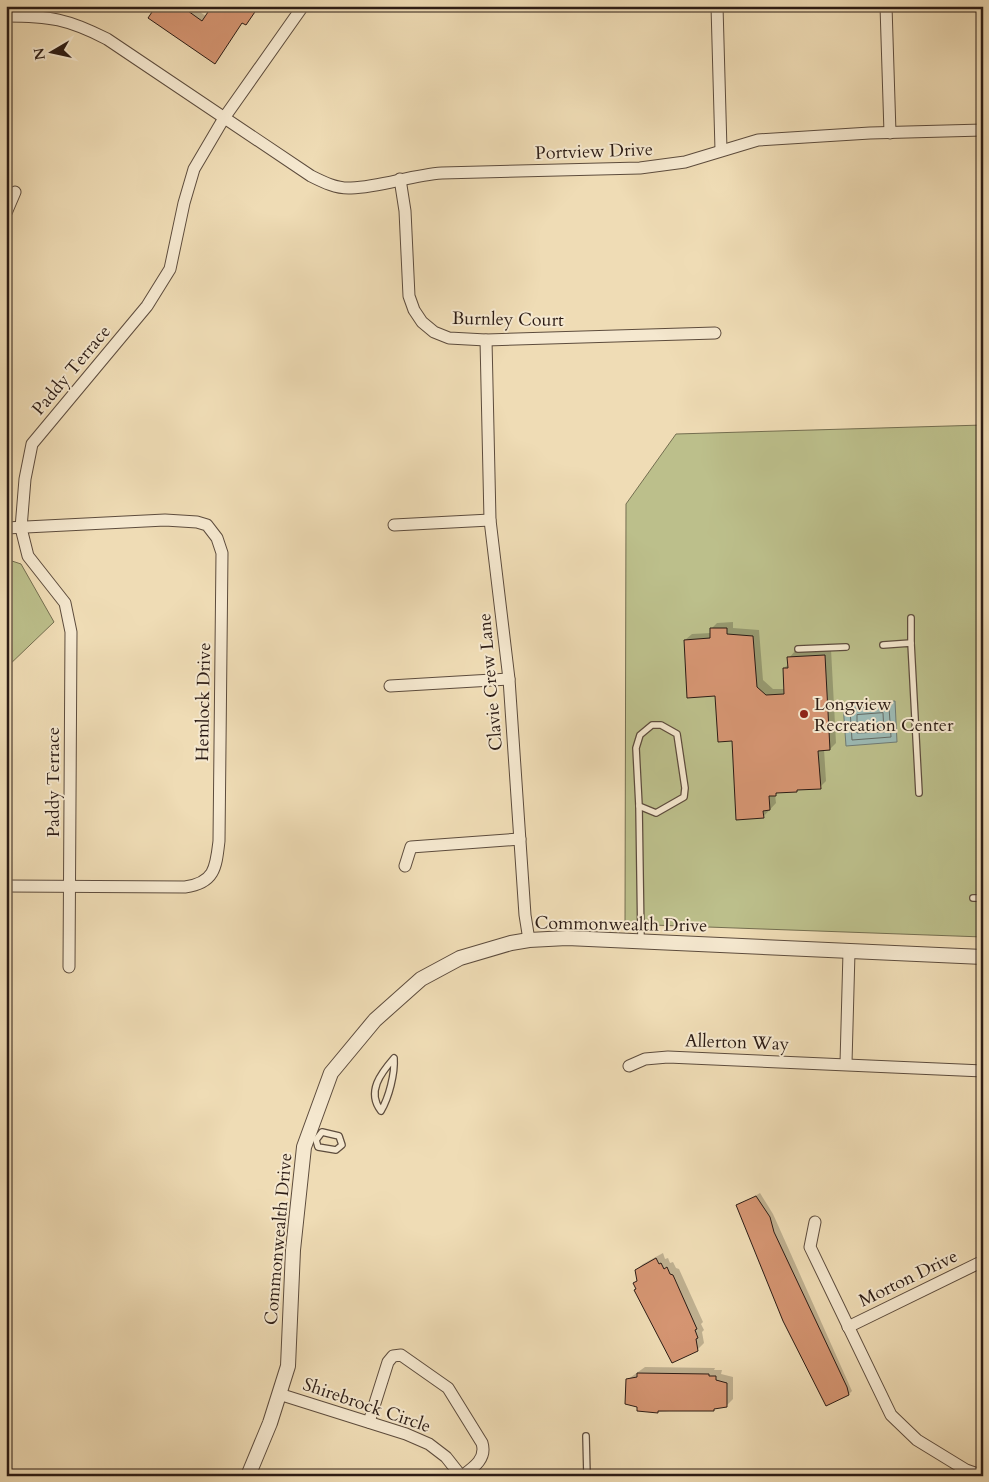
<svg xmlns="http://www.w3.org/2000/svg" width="989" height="1482" font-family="Cardo,serif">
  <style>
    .green { fill: #bcbf8b; stroke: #746e50 }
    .water { fill: #9cbab5; stroke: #6f7b75 }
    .shadow { fill: #0003 }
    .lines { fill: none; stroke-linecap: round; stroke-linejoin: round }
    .shore { stroke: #646b65; stroke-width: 1 }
    .building { fill: #d59572; stroke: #2c1c15 }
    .service-casing { stroke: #5d4c3d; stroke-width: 8 }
    .minor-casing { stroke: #5d4c3d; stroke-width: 13 }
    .tertiary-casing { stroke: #5d4c3d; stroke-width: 16 }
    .service { stroke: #f5e8cf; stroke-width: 5.5 }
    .minor { stroke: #f5e8cf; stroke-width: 11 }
    .tertiary { stroke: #f5e8cf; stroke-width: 14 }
    .poi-dot { fill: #8f2418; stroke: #f5e8cf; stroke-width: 2 }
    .labels { text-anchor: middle; stroke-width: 4; stroke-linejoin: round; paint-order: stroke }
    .street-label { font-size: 18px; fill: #2c1c15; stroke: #f5e8cf }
    .poi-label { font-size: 18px; fill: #2c1c15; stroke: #f5e8cf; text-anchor: start }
  </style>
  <rect width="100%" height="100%" fill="#efdcb5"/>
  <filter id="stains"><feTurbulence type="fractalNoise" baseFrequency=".004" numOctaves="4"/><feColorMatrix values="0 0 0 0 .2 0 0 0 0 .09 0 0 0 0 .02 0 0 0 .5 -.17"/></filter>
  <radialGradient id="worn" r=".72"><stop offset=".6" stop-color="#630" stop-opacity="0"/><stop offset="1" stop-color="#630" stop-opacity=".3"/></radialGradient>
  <g class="green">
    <path d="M983,425V937L625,924L626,504L676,434Z"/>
    <path d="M6,559L21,564L54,622L6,668Z"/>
  </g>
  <path class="water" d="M895,701L897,742L846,746L843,704Z"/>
  <g class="shadow">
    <path d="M158,6H192L207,17L216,6H259L246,24L244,17L217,59Z"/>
    <path d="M733,622V628L759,630L763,680L773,689H785L784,668L789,664V658L795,651L831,649L836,743L830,749H824L826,781L820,787L779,792L775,795L776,803L763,817L716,695L685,640L692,634L711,633V629L717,623Z"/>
    <path d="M760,1193L773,1214L852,1391L849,1394L738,1206Z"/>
    <path d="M663,1253L665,1259L668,1258L670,1263L673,1262L676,1268L679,1269L703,1322L701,1324L704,1330L702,1332L704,1343L697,1350L637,1289L635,1283L638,1280L636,1270L643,1264Z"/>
    <path d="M645,1367L715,1368L714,1370H722L721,1374L733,1377V1399L726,1406L658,1412L638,1406L627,1380Z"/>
  </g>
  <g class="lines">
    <g class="shore">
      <path d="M889,707L891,737L852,740L850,709Z"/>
      <path d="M883,713L884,732L857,733V715Z"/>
    </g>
  </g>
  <g class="building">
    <path d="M156,6H181L202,21L212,6H259L246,25L242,23L215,64L148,18Z"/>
    <path d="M710,628H727V634L753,636L757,687L766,695L784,694L783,668H788L787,657L825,655L830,750L818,751L821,789L797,790V792L776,793V796H769L770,810L763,811L764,818L736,820L732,741L718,742L715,696L687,698L684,640L710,638Z"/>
    <path d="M756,1196L770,1217L774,1232L847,1387L849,1395L826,1406L783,1321L736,1205Z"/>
    <path d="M656,1258L659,1264L661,1263L664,1269L667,1267L670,1274L673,1275L697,1329L695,1330L698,1338L696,1339L698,1351L672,1363L634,1290L636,1289L633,1283L637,1281L635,1270Z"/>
    <path d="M637,1373L709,1374V1376H716V1380L727,1383V1407L714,1409V1411H658V1413L637,1411V1407L625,1404L626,1379L637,1377Z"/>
  </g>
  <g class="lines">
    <g class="service-casing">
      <g id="service">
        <path d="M911,618V643"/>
        <path d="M883,645L911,643L919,793"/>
        <path d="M798,649L846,647"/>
        <path d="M652,725H661L677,734L685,788L684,797L656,813L639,806L636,748L640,735Z"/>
        <path d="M639,806L641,941"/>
        <path d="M973,898H983"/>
        <path d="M394,1058C395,1074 389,1097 381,1111C366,1092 381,1073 394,1058Z"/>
        <path d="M322,1132L339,1136L342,1145L336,1150L318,1147L316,1140Z"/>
        <path d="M586,1436L587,1476"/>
      </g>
    </g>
    <g class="minor-casing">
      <g id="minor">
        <path d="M717,6L721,150"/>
        <path d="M886,6L890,133"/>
        <path d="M6,16C50,16 68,19 107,39L311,176C323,182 337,189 351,188C382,187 411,175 442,173L640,168L685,162L758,140L870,133L983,130"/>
        <path d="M400,179L405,211L409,296L414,310L422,322L434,332L449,338L486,340L715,333"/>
        <path d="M6,213L15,192"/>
        <path d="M486,340L490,520L509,679L525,915L529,940"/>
        <path d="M394,525L490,520"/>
        <path d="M6,528L165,520L197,522L207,525L217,538L222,553L219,841C216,867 215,883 185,887L6,886"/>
        <path d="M390,686L509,679"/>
        <path d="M405,866L411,847L520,839"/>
        <path d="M69,967L71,632L65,603L28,556L21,528L25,479L32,444L147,306L170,269L184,203L194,169L224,118L303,6"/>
        <path d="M846,1063L849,952"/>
        <path d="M629,1066L645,1059L668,1057L983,1071"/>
        <path d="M815,1222L810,1247L891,1415L917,1440L966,1470L983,1476"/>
        <path d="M848,1327L983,1261"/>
        <path d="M279,1394L406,1434L429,1444L446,1457L461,1476"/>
        <path d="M369,1422L388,1362L393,1356L401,1355L448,1388L482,1443C487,1459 473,1468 462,1476"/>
      </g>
    </g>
    <g class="tertiary-casing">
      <path id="tertiary" d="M248,1476L270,1423L288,1366L293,1250L304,1147L331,1073L375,1020L421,979L460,958L511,943L529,940L567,938L983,957"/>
    </g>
    <use href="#service" class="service"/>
    <use href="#minor" class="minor"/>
    <use href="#tertiary" class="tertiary"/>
  </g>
  <circle class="poi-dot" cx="804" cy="714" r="5"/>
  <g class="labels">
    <g class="street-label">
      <text transform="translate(594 151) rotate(-2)" y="6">Portview Drive</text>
      <text transform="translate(508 319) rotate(1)" y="6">Burnley Court</text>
      <text transform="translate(71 370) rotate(-50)" y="6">Paddy Terrace</text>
      <text transform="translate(490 682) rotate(-95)" y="6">Clavie Crew Lane</text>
      <text transform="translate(203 702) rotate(-89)" y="6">Hemlock Drive</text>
      <text transform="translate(53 782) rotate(-90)" y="6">Paddy Terrace</text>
      <text transform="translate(621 924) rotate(1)" y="6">Commonwealth Drive</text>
      <text transform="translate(737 1042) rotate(2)" y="6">Allerton Way</text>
      <text transform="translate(278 1239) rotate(-85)" y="6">Commonwealth Drive</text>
      <text transform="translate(908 1278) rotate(-26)" y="6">Morton Drive</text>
      <text transform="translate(367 1405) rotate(19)" y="6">Shirebrock Circle</text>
    </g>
    <g class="poi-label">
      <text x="814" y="710">Longview<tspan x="814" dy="21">Recreation Center</tspan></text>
    </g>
  </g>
  <rect width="989" height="1482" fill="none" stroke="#efdcb5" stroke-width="25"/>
  <rect x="8" y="8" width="974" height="1467" fill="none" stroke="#2c1c15" stroke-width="2.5"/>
  <rect x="12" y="12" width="964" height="1457" fill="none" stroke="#2c1c15"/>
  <g transform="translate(52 52) rotate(261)" stroke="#f5e8cf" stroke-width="4" paint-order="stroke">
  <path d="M0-4L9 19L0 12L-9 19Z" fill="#2c1c15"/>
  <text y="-8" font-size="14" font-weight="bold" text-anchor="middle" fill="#2c1c15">N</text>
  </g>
  <rect width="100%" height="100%" filter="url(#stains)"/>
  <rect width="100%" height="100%" fill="url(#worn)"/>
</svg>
